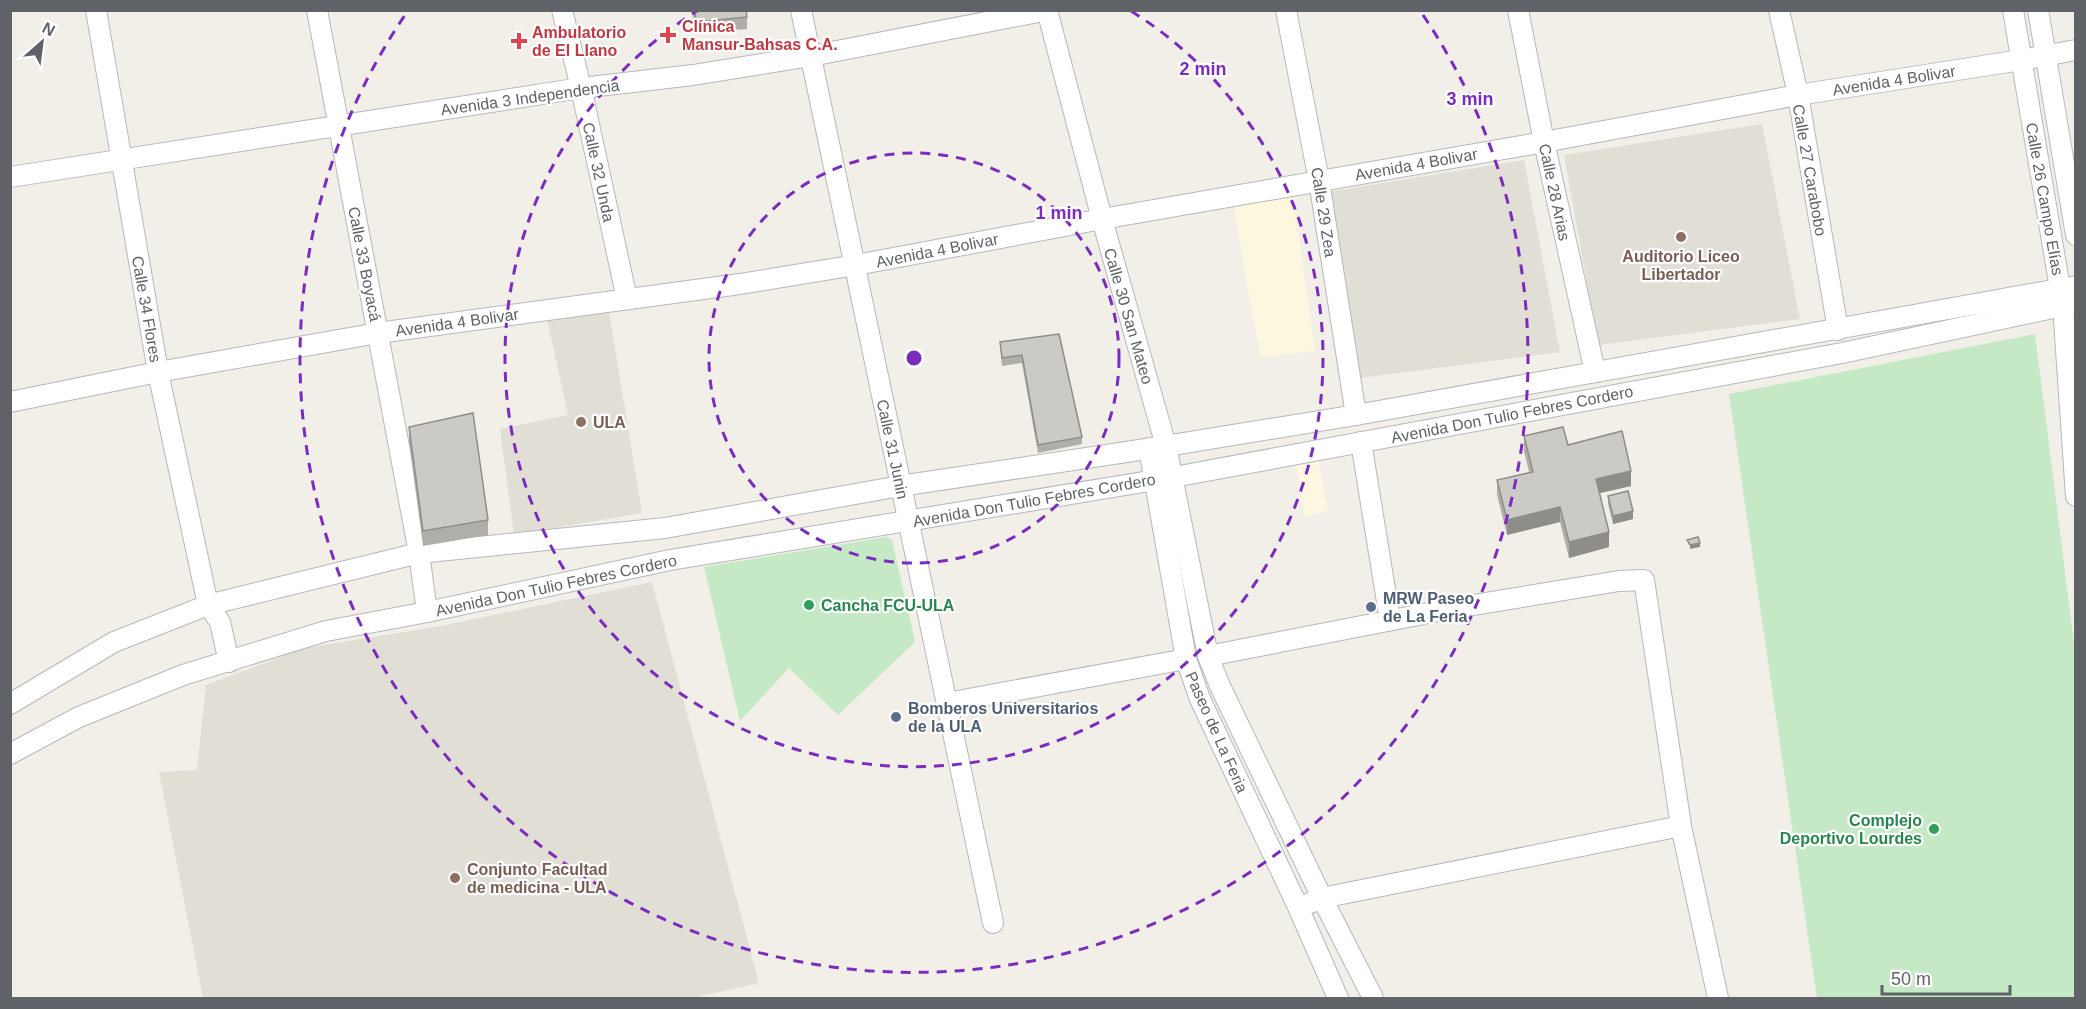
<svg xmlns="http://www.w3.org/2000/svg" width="2086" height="1009" font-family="Helvetica,sans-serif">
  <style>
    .commercial { fill: #fef7e0 }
    .education { fill: #e1ded6 }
    .green { fill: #c5e8c5 }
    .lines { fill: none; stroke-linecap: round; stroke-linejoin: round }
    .minor-casing { stroke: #b5b8bc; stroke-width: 22 }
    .minor { stroke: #fff; stroke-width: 20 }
    .wall { fill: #afaea9 }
    .shaded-wall { fill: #8f8d8a }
    .building { fill: #cccac5; stroke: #8f8d8a; stroke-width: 1.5 }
    .ring { fill: none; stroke: #7b2cbf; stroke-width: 3; stroke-dasharray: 10 8 }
    .health-dot { fill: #e0444e; stroke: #fff; stroke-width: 2 }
    .education-dot { fill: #8d6e63; stroke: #fff; stroke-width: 2 }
    .leisure-dot { fill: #2e9e5b; stroke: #fff; stroke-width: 2 }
    .service-dot { fill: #5c6f8a; stroke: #fff; stroke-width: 2 }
    .labels { text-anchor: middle; stroke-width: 4.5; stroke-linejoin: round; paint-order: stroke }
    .health-label { font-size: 16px; font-weight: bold; fill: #be3a42; stroke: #fff; text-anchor: start }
    .street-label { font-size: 16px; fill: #5f6368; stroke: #fff }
    .education-label { font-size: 16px; font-weight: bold; fill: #785e54; stroke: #fff; text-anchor: start }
    .service-label { font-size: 16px; font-weight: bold; fill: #4e5e75; stroke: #fff; text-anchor: start }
    .leisure-label { font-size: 16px; font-weight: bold; fill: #27864d; stroke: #fff; text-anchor: start }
    .centre { fill: #7b2cbf; stroke: #fff; stroke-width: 3 }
    .ring-label { font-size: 18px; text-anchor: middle; font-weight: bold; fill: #7b2cbf; stroke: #fff; stroke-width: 4.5; stroke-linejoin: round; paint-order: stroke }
  </style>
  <rect width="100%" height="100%" fill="#f1efe8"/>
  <g class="commercial">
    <path d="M1292,187L1315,351L1260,357L1232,198Z"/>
    <path d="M1317,454L1328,511L1305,516L1295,458Z"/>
  </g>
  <g class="education">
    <path d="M1762,124L1800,319L1598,345L1564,155Z"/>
    <path d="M1524,160L1560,352L1360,378L1327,192Z"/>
    <path d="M607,299L642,513L514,535L500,429L568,415L545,310Z"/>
    <path d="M652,582L759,983L692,998H203L159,772L197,770L206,685L305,648L441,626Z"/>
  </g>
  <g class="green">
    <path d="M2035,334L2076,659L2075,998H1817L1729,394Z"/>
    <path d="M887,537L892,540L915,642L838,715L789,668L740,721L704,567Z"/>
  </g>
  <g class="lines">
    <g class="minor-casing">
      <g id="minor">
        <path d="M96,10L158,372L208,605L220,622L229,662"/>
        <path d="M317,10L419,553L427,612"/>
        <path d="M562,10L581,88L627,299"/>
        <path d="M801,10L993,923"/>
        <path d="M1047,10L1102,219L1166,446L1208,656L1220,686L1322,898L1373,998"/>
        <path d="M1286,10L1319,181L1356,415"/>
        <path d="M1518,10L1544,142L1595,372"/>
        <path d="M1779,10L1798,95L1838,330"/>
        <path d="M2013,10L2063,306L2076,496"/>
        <path d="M2038,10L2076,235"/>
        <path d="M10,177L581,88L693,75L811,56L1048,10"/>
        <path d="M10,402L158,372L378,333L740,284L856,265L1102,219L1544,142L1798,95L2021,60L2076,50"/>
        <path d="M1361,442L1390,620"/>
        <path d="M1149,448L1186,659L1200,699L1298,907L1338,998"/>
        <path d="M1208,656L1449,609L1619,581L1644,580L1681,826L1718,998"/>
        <path d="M947,703L1186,659"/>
        <path d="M10,704L114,642L208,605L419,553L665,528L900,486L1166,446L1356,415L2076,286"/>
        <path d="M10,754L79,717L183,675L326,631L427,612L670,560L1174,477L1842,353L2076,303"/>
        <path d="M1310,903L1322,898L1681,826"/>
      </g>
    </g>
    <use href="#minor" class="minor"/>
  </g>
  <g class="wall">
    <path d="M691,10H746L747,17V29L697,33Z"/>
    <path d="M1059,334L1082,437V444L1038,453L1022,363L1002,366L1000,342Z"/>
    <path d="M409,427L488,520V535L423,546L409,442Z"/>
    <path d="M1524,436L1568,445L1631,486L1599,493L1609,547L1569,558L1560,522L1507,535L1497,495V480L1529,472L1524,451Z"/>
    <path d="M1608,496L1633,519L1613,524L1608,504Z"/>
  </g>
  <g class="shaded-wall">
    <path d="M1631,471V486L1596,494V479Z"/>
    <path d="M1560,507V522L1507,535V520Z"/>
    <path d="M1633,511V519L1613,524V516Z"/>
    <path d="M1609,532V547L1569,558V542Z"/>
    <path d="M1700,543V547L1690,549V545Z"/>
  </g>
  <g class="building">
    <path d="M694,10H746L747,17L697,22Z"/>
    <path d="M1059,334L1082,437L1038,445L1022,355L1002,358L1000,342Z"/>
    <path d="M473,413L488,520L423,531L409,427Z"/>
    <path d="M1563,427L1568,445L1622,431L1631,471L1596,479L1609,532L1569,542L1560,507L1507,520L1497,480L1533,472L1524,436Z"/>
    <path d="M1628,491L1633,511L1613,516L1608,496Z"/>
    <path d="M1698,537L1700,543L1690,545L1687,540Z"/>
  </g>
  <g class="ring">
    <circle cx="914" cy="358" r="205"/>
    <path d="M1131 11A409 409 0 1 1 697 11"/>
    <path d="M1423 15A614 614 0 1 1 405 15"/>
  </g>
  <g class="health-dot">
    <path d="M665 26h6v6h6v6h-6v6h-6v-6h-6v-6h6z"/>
    <path d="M516 32h6v6h6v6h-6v6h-6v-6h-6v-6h6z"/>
  </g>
  <g class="education-dot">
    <circle cx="1681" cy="237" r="6"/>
    <circle cx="581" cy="422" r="6"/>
    <circle cx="455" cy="878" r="6"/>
  </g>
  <g class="leisure-dot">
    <circle cx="809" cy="605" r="6"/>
    <circle cx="1934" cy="829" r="6"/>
  </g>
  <g class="service-dot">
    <circle cx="1371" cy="607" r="6"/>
    <circle cx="896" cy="717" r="6"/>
  </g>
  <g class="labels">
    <g class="health-label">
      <text x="682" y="32">Clínica<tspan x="682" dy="18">Mansur-Bahsas C.A.</tspan></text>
      <text x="532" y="38">Ambulatorio<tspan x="532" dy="18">de El Llano</tspan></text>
    </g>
    <g class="street-label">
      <text transform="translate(1894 80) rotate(-9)" y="6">Avenida 4 Bolivar</text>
      <text transform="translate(530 97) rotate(-8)" y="6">Avenida 3 Independencia</text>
      <text transform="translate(1416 164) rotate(-10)" y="6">Avenida 4 Bolivar</text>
      <text transform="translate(1810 170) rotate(80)" y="6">Calle 27 Carabobo</text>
      <text transform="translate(599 172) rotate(78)" y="6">Calle 32 Unda</text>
      <text transform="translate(1555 192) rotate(78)" y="6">Calle 28 Arias</text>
      <text transform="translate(2045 199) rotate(80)" y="6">Calle 26 Campo Elías</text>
      <text transform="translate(1324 212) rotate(81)" y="6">Calle 29 Zea</text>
      <text transform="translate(937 250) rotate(-11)" y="6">Avenida 4 Bolivar</text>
      <text transform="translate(365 264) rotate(79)" y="6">Calle 33 Boyacá</text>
      <text transform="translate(147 309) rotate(80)" y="6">Calle 34 Flores</text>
      <text transform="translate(1129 316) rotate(74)" y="6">Calle 30 San Mateo</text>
      <text transform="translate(457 322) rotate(-8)" y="6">Avenida 4 Bolivar</text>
      <text transform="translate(1512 414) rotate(-11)" y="6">Avenida Don Tulio Febres Cordero</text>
      <text transform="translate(893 449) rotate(78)" y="6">Calle 31 Junin</text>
      <text transform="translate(1034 500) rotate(-10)" y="6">Avenida Don Tulio Febres Cordero</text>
      <text transform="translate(556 585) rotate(-12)" y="6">Avenida Don Tulio Febres Cordero</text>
      <text transform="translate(1217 732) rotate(66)" y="6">Paseo de La Feria</text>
    </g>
    <g class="education-label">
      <text x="1681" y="262" text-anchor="middle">Auditorio Liceo<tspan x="1681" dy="18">Libertador</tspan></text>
      <text x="593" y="428">ULA</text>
      <text x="467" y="875">Conjunto Facultad<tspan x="467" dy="18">de medicina - ULA</tspan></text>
    </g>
    <g class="service-label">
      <text x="1383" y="604">MRW Paseo<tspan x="1383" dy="18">de La Feria</tspan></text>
      <text x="908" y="714">Bomberos Universitarios<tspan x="908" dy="18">de la ULA</tspan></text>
    </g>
    <g class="leisure-label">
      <text x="821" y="611">Cancha FCU-ULA</text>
      <text x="1922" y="826" text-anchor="end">Complejo<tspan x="1922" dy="18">Deportivo Lourdes</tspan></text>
    </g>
  </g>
  <circle cx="914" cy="358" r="9" class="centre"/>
  <g class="ring-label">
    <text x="1203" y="75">2 min</text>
    <text x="1470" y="105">3 min</text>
    <text x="1059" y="219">1 min</text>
  </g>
  <rect width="2086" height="1009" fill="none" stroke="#5f6368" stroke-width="24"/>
  <g transform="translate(42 42) rotate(28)" stroke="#ffffff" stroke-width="4.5" paint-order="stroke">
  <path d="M0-4.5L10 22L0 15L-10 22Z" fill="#5f6368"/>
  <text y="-9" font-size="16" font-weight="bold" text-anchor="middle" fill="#5f6368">N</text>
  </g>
  <path d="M1882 985v9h128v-9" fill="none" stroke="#5f6368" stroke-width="3"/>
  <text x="1891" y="985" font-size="18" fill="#5f6368" stroke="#ffffff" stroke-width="4.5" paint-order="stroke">50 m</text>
</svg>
